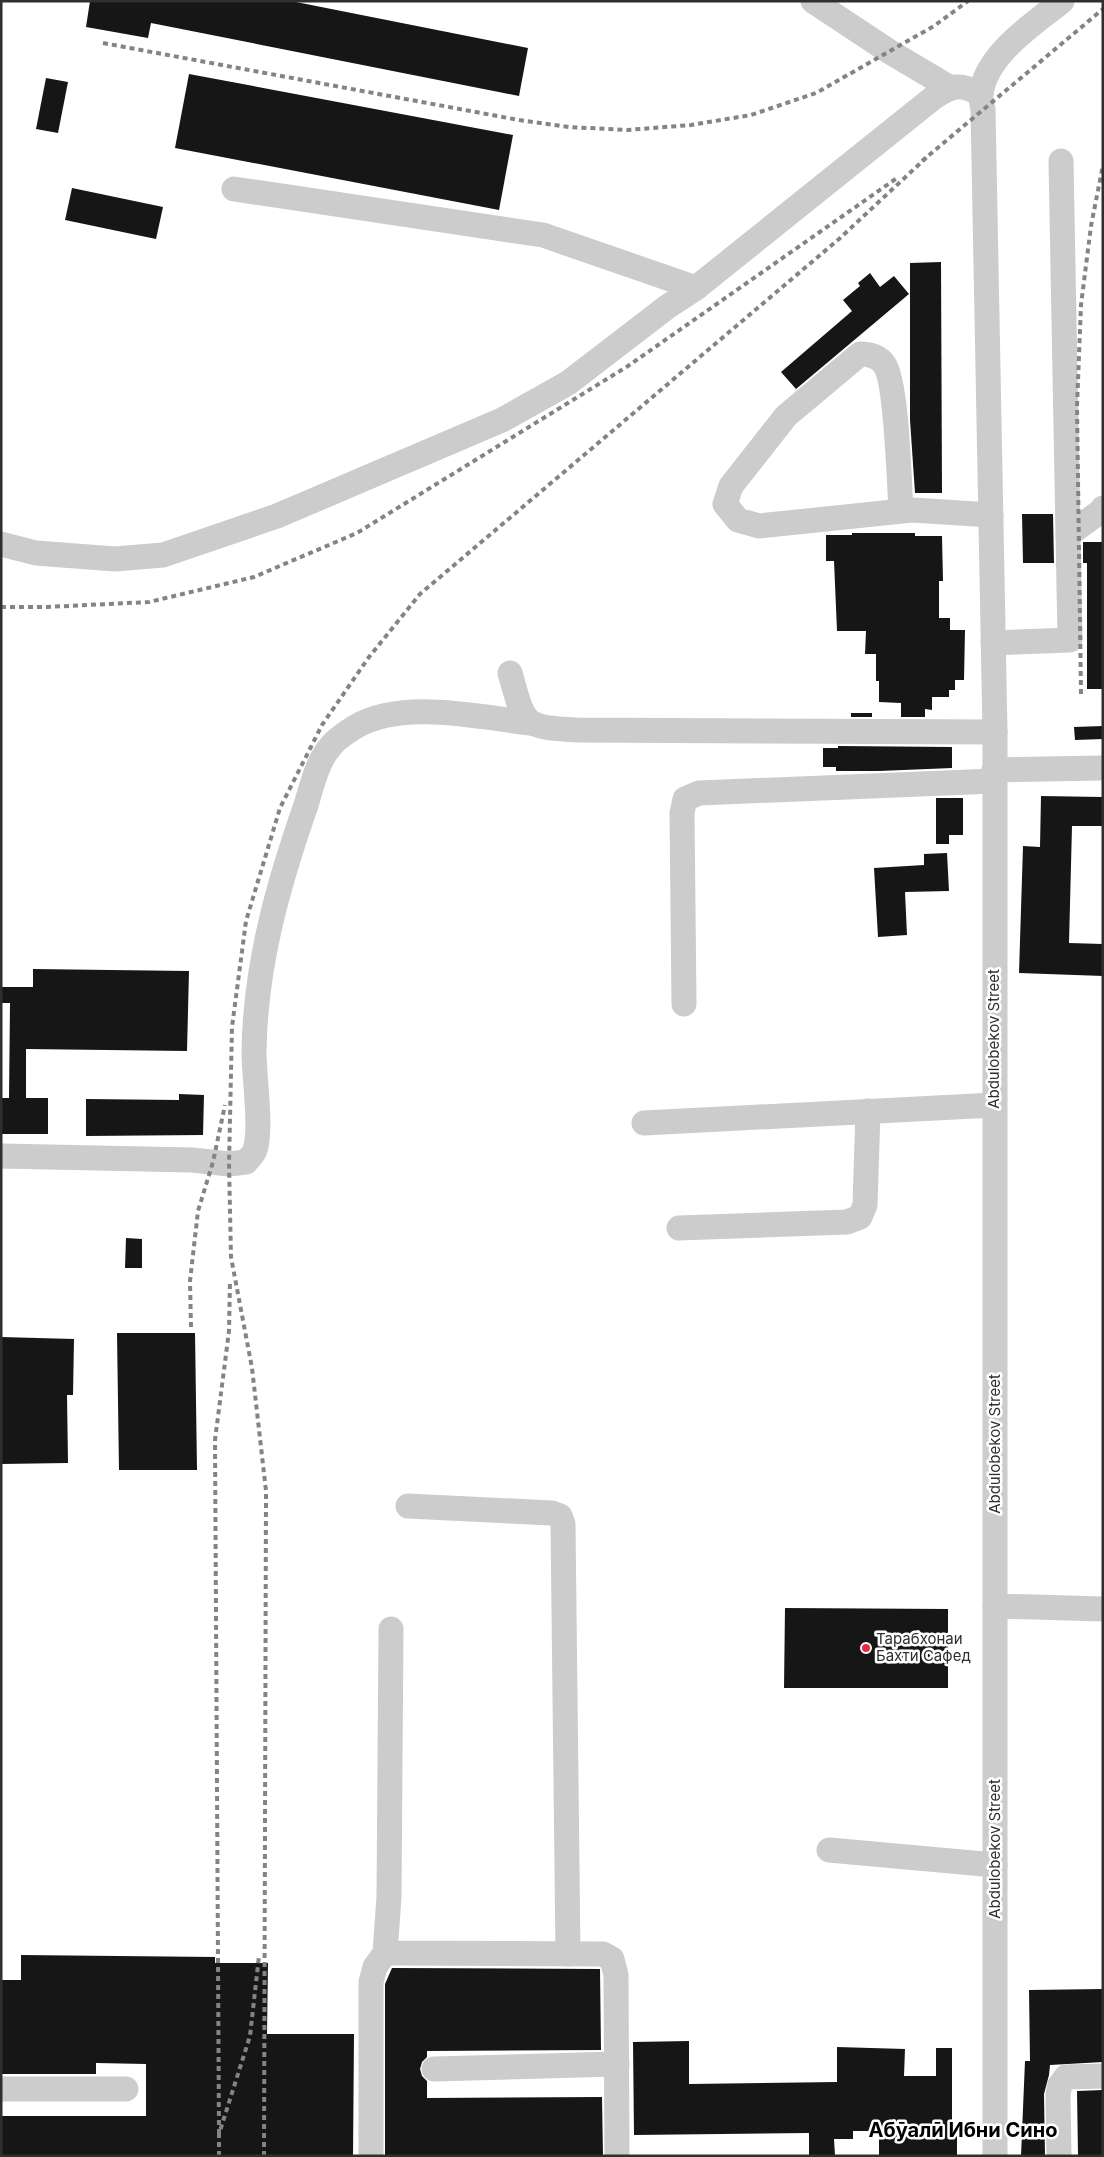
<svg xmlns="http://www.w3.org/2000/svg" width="1104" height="2157" font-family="Inter,sans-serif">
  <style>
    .building { fill: #161616 }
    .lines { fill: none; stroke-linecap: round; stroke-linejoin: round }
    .minor { stroke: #ccc; stroke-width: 25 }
    .rail { stroke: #848484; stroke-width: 4; stroke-dasharray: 5 4; stroke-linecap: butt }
    .poi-dot { fill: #ec2a3f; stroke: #fff; stroke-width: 2 }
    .labels { text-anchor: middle; stroke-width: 5; stroke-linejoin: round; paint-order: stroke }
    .street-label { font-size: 15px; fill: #2f2f2f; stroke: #fff }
    .poi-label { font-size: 15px; fill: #2f2f2f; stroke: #fff; text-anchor: start }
    .district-label { font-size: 20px; font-weight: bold; fill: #000; stroke: #fff }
  </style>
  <rect width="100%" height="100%" fill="#fff"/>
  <g class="building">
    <path d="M90,1H291L528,48L519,96L151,23L148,38L86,27Z"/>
    <path d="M189,74L513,135L499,210L175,148Z"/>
    <path d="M46,78L68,82L58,133L36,129Z"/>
    <path d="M72,188L163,207L156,239L65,220Z"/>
    <path d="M941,262L942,493H915L910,420V263Z"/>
    <path d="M870,273L880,287L894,276L909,294L796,389L781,372L852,311L843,300L860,286L858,283Z"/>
    <path d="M1022,514H1053L1054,563H1023Z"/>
    <path d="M852,533H915V536H942L943,581H939V618H950V630H965L964,680H955V690H949V697H932V710L925,709V717H901V703L879,702V681H876V654H865L866,631H837L834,561H826V535H852Z"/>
    <path d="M1083,542H1103V689H1087V563H1083Z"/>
    <rect x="851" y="713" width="21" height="4"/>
    <path d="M1103,726V739L1075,740L1074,727Z"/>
    <path d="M838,746L952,747V768L879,771H836V767H823V748H838Z"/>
    <path d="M1041,796L1103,797V826H1072L1069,943L1103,944V976L1019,973L1023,846L1040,847Z"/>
    <path d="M936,798H963V835H949V844H936Z"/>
    <path d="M947,853L949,891L905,892L907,935L878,937L874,868L924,865V854Z"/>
    <path d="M33,969L189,971L187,1051L26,1049V1098H48V1134H1V1098H9L10,1003H1V987H33Z"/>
    <path d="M179,1094L204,1095L203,1135L86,1136V1099L179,1100Z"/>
    <path d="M126,1238L142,1239V1268H125Z"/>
    <path d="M117,1333H195L197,1470H119Z"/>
    <path d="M1,1337L74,1339L73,1395H67L68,1463L1,1464Z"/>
    <path d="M785,1608L948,1609V1688H784Z"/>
    <path d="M21,1955L215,1957V1963H268L267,2034H354L353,2156H1V2116H146V2064L96,2063V2074H1V1980H21Z"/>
    <path d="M392,1968L600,1969L601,2050L427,2051V2057L422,2062L420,2069L422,2076L427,2081V2098L602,2097L603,2156H385V1984Z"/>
    <path d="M1103,1989V2062L1050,2065L1049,2075L1044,2094L1045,2156H1021L1025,2061H1030L1029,1990Z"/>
    <path d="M689,2041V2084L837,2082V2047L905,2049L904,2076H936V2048H952V2135H957V2156H879V2131H853V2139H834L835,2156H809V2133L634,2135L633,2042Z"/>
    <path d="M1103,2090V2156H1078L1077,2091Z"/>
  </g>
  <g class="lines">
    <g class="minor">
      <path d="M813,1L890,52L949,87"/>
      <path d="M234,189L543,235L696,288"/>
      <path d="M901,510C899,483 897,381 884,364C878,356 869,354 860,354L786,416L731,486L725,504L738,520L759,526L912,510L991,515"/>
      <path d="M1068,535L1101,511L1103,508"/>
      <path d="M1,544L36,553L115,559L163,555L277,516L502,420L568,383L667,307L696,288L933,98C952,85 960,83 981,94"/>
      <path d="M993,643L1070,640L1061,161"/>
      <path d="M510,673C525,726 522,727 577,730L995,732"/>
      <path d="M994,770L1103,768"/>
      <path d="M684,1004L682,813L685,799L699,793L994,781"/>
      <path d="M644,1123L994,1105"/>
      <path d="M1,1156L192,1160L229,1164L246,1162C249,1158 254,1154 255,1150C262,1128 254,1077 254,1052C255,966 278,885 306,805C312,786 317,761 331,746C336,739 347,732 355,727C402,699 478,717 530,723"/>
      <path d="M679,1228L847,1222L860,1217L865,1205L868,1111"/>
      <path d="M408,1506L552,1513L560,1516L563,1524L568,1954"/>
      <path d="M995,1606L1103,1609"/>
      <path d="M391,1629L389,1897L385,1953L603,1954L612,1959L616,1975L617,2156"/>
      <path d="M829,1850L995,1865"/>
      <path d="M434,2069L617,2064"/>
      <path d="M1,2089H126"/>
      <path d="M371,2156V1982L375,1967L385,1953"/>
      <path d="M995,2156V732L983,109C982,104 980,98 981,94C986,54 1033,25 1062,1"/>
      <path d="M1059,2156L1058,2094L1060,2085L1066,2077L1103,2076"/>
    </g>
    <g class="rail">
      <path d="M103,43L519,120L569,127L627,130L691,125L751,115L816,93L934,26L968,1"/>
      <path d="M922,161L1103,9"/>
      <path d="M1,607H47L149,602L254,577L357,533L628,366L897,178"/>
      <path d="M1081,694L1077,406L1081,305L1091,226L1103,165"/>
      <path d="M191,1327L190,1281L198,1211L213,1162L225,1105"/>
      <path d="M219,2134L215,1440L229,1331L230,1280"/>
      <path d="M219,2156V2134L250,2036L259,1956"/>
      <path d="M264,2156L266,1491L252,1368L231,1257L229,1164L232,1027L246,921L280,808L322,725L369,657L420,594L839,239L927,157"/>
    </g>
  </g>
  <circle class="poi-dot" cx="866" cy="1648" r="5"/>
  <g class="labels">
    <g class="street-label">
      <text transform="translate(994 1039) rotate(-90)" y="5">Abdulobekov Street</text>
      <text transform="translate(995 1444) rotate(-90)" y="5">Abdulobekov Street</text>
      <text transform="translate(995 1849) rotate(-90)" y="5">Abdulobekov Street</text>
    </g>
    <g class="poi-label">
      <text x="876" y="1644">Тарабхонаи<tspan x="876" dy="17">Бахти Сафед</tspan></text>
    </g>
    <g class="district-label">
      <text x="963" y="2137">Абӯалӣ Ибни Сино</text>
    </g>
  </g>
  <rect width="1104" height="2157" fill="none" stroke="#2f2f2f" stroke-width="5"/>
</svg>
